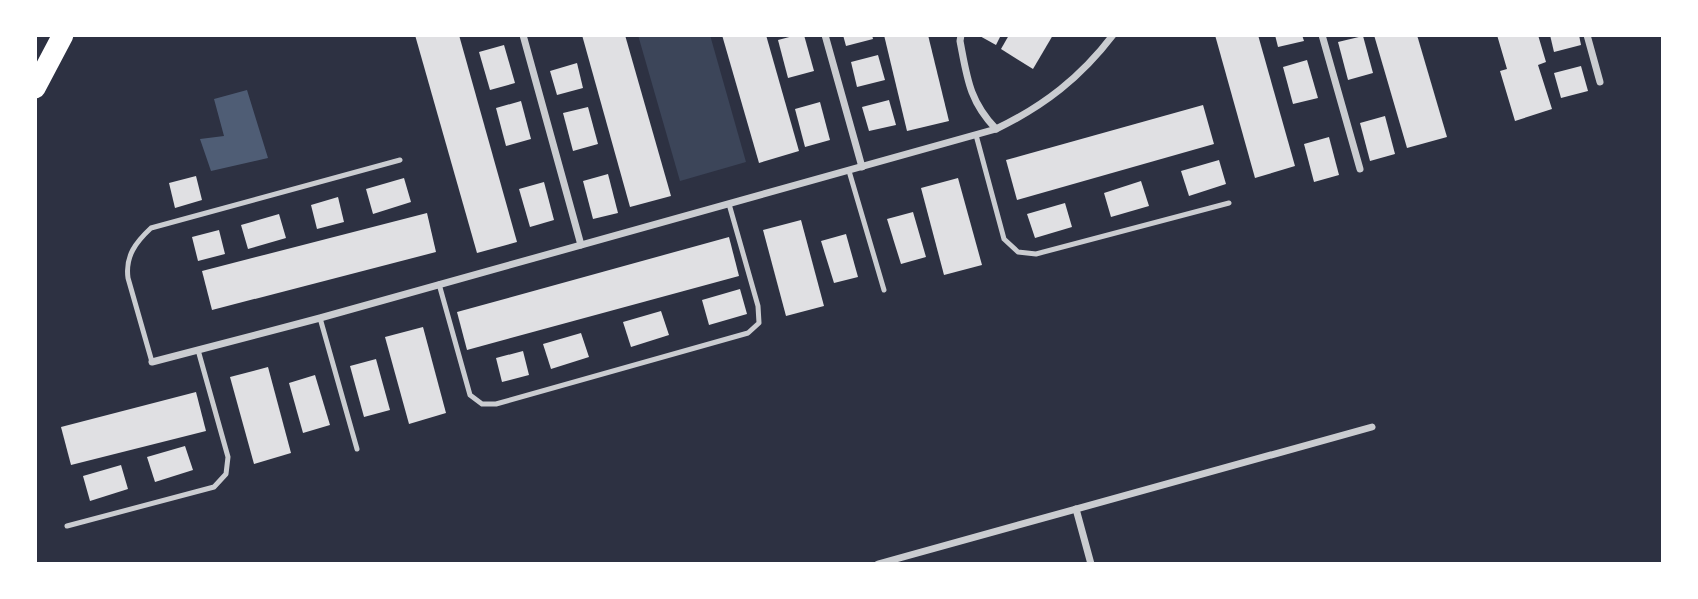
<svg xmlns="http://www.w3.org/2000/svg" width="1698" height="599" font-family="'Exo 2',sans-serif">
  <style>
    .green { fill: #3c4559 }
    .water { fill: #4f5d75 }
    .building { fill: #e0e0e3 }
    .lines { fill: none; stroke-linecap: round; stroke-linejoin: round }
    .service { stroke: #caccd0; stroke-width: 5 }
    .minor { stroke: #caccd0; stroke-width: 7 }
    .motorway { stroke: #fff; stroke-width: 21 }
  </style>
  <rect width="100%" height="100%" fill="#2d3142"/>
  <path class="green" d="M638,35H710L746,162L680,181Z"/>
  <path class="water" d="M247,90L268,158L211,171L200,139L224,136L214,99Z"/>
  <g class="building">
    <path d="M415,35H459L517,242L477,253Z"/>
    <path d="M582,35H625L671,196L630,207Z"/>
    <path d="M722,35H766L799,151L759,163Z"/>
    <path d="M797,35H804L814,71L788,78L778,40Z"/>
    <path d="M843,35H872L873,39L846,46Z"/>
    <path d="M884,35H928L949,121L907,131Z"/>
    <path d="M978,35H1001L996,45Z"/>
    <path d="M1009,35H1053L1033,69L1001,49Z"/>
    <path d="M1215,35H1258L1295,166L1255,178Z"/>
    <path d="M1275,35H1302L1304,41L1278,47Z"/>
    <path d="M1374,35H1417L1447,137L1407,148Z"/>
    <path d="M1497,35H1538L1546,62L1538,65L1552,109L1515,121L1500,71L1507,69Z"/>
    <path d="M1550,35H1579L1581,45L1554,52Z"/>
    <path d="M1363,36L1373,73L1348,80L1338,42Z"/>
    <path d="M504,45L515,83L490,90L479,52Z"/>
    <path d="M878,55L885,80L857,87L851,62Z"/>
    <path d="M1307,60L1318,98L1293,104L1283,67Z"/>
    <path d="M577,63L583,88L557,95L550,71Z"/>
    <path d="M1581,66L1588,91L1561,98L1554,73Z"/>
    <path d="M889,100L896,125L869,131L862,107Z"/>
    <path d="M521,101L531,139L506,146L496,108Z"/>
    <path d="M820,102L830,140L805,147L795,109Z"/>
    <path d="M1203,105L1214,144L1017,200L1006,160Z"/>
    <path d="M588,107L598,144L573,151L563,113Z"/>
    <path d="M1385,116L1395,154L1370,161L1360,123Z"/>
    <path d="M1329,137L1339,175L1314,182L1304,144Z"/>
    <path d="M1219,160L1226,184L1189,196L1181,171Z"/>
    <path d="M608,174L618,213L593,219L583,181Z"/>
    <path d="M196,176L202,200L175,208L169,183Z"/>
    <path d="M404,178L411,202L373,214L366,189Z"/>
    <path d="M958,178L982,265L944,275L921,188Z"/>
    <path d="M1141,181L1149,206L1111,217L1104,193Z"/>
    <path d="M544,182L554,220L530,227L519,189Z"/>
    <path d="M338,197L344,222L317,229L311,205Z"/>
    <path d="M1065,203L1072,227L1035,238L1027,214Z"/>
    <path d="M913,212L926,257L901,264L887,219Z"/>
    <path d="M427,213L436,252L212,310L202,271Z"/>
    <path d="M279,214L286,238L248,249L241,225Z"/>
    <path d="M801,220L824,306L786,316L763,230Z"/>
    <path d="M219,230L225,254L198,261L192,237Z"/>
    <path d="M846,234L858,277L834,283L821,241Z"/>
    <path d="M729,237L739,276L467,350L457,312Z"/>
    <path d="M740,289L747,314L709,325L702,300Z"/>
    <path d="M661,311L669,335L631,347L623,322Z"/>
    <path d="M423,327L446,413L409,424L385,337Z"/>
    <path d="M581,333L589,357L551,369L543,344Z"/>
    <path d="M523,351L529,375L502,382L496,358Z"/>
    <path d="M376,359L390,410L364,417L350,366Z"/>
    <path d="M268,367L291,453L254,464L230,377Z"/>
    <path d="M315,375L330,425L303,433L289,383Z"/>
    <path d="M196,392L206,431L71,465L61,427Z"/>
    <path d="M185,446L193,470L155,482L147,457Z"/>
    <path d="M121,465L128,489L90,501L83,476Z"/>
  </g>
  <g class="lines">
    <g class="service">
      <path d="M976,135L1004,239L1018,252L1036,254L1229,203"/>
      <path d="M849,171L884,290"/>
      <path d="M439,284L470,395L482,404H496L748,333L759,323L758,306L729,204"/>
      <path d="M320,318L357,449"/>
      <path d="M152,362L128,278C125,256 136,242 151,228L400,160"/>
      <path d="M67,526L214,487L226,474L228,457L198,350"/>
    </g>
    <g class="minor">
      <path d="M523,35L581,245"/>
      <path d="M825,35L862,167"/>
      <path d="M961,35L960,41C967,77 969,101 996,129"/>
      <path d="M1322,35L1360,169"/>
      <path d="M1587,35L1600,82"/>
      <path d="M152,362L320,318L996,129C1044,106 1081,77 1113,35"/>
      <path d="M1076,509L1091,564"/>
      <path d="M878,564L1372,427"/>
    </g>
    <path class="motorway" d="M35,88L63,35"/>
  </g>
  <rect width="1698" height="599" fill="none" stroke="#ffffff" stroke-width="74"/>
</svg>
